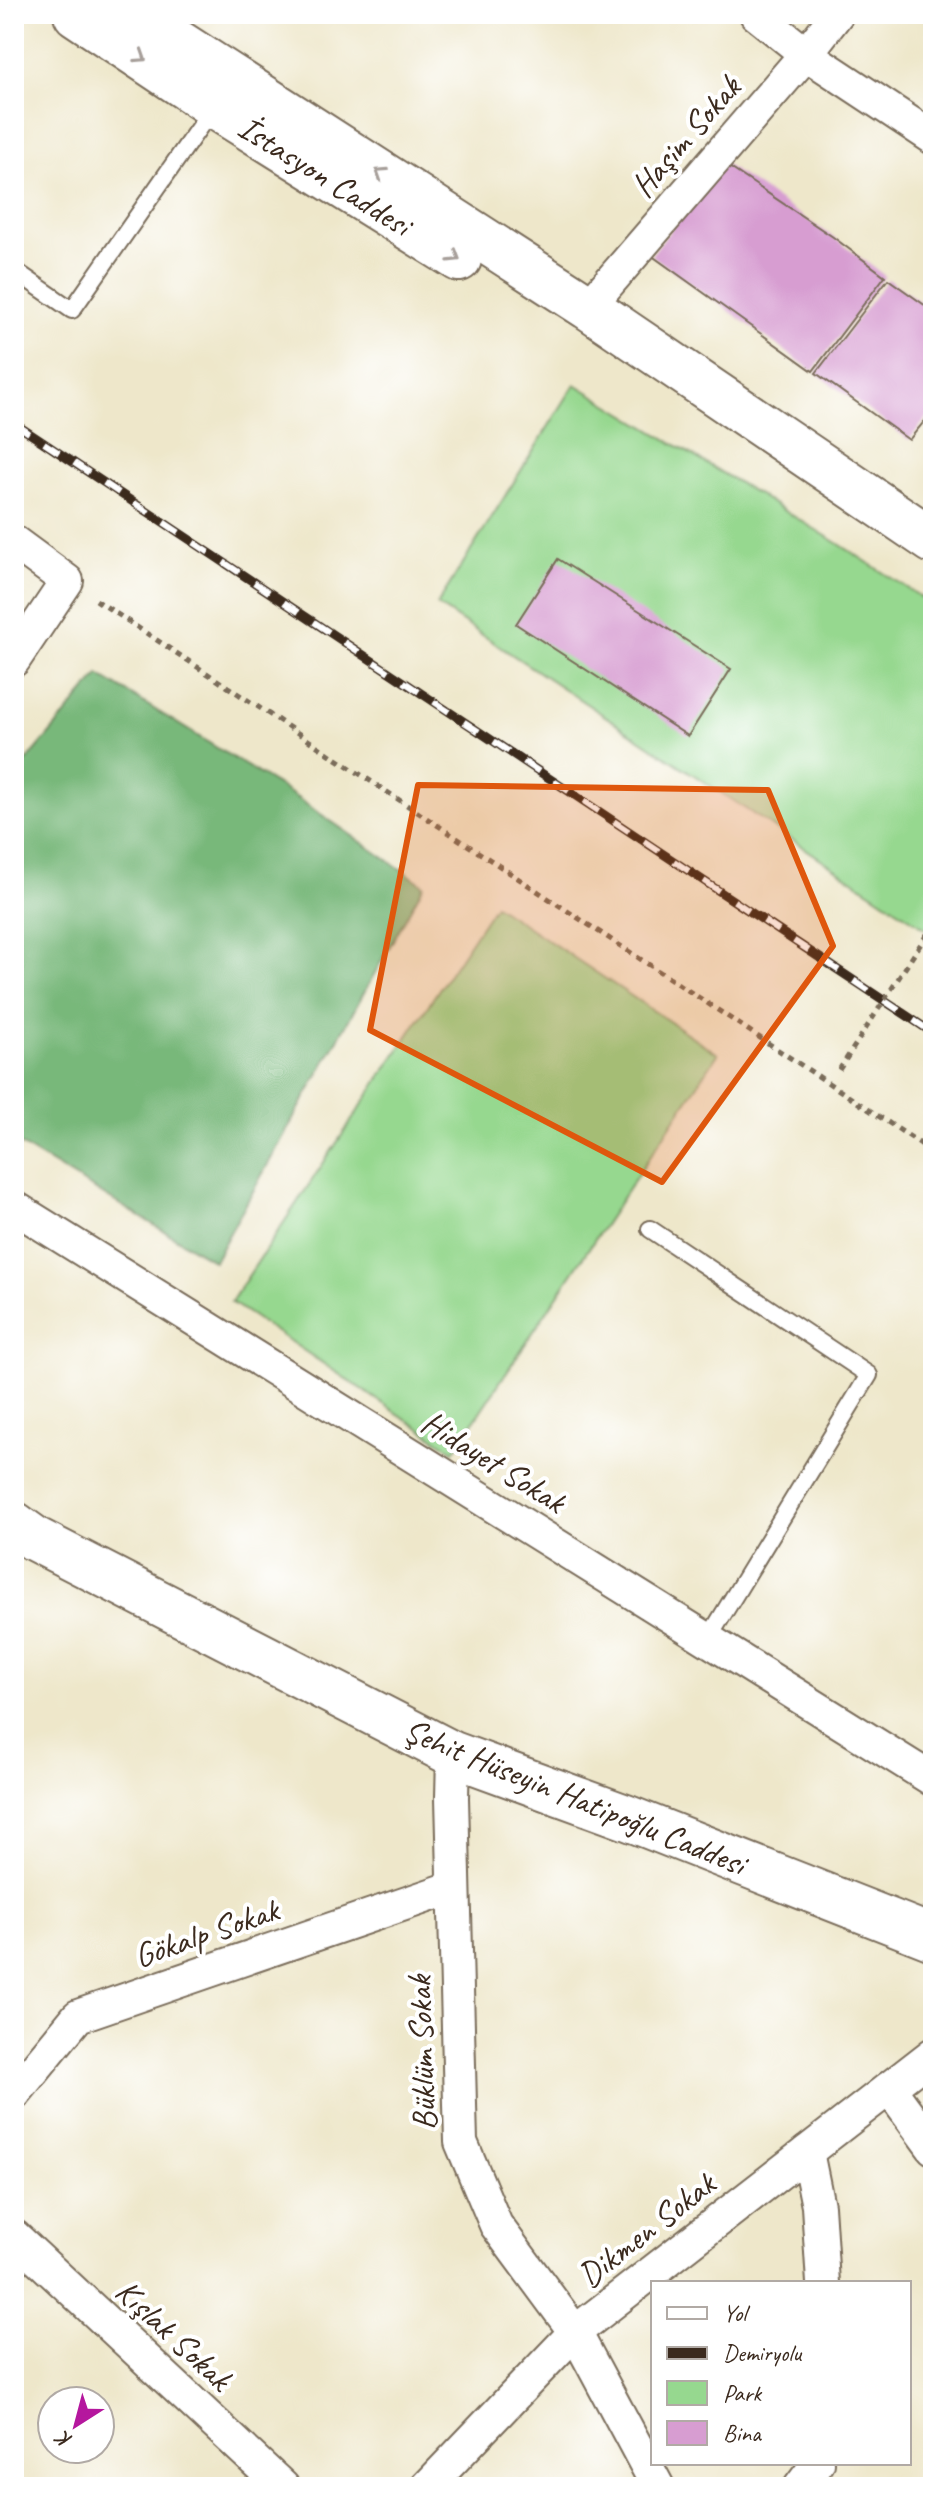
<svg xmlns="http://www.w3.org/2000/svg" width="947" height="2501" font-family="Caveat,sans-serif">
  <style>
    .green { fill: #96d88f; stroke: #688156; stroke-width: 2 }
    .forest { fill: #78b87a; stroke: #5a714c; stroke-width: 2 }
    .building { fill: #d79dd1 }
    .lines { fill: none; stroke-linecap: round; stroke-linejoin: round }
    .lane-casing { stroke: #7a6c5a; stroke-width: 20 }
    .street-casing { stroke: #7a6c5a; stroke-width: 36 }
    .secondary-casing { stroke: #7a6c5a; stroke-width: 48 }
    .path { stroke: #7a6c5a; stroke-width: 5; stroke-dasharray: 6 6; stroke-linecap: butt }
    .lane { stroke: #fff; stroke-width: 16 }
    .street { stroke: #fff; stroke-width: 32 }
    .secondary { stroke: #fff; stroke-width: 44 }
    .rail-casing { stroke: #3b2a1e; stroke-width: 9 }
    .rail { stroke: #fff; stroke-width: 6; stroke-dasharray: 18; stroke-linecap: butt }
    .path-bridge { stroke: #7a6c5a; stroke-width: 5; stroke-dasharray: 6 6; stroke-linecap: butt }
    .oneway { stroke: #a79f9a }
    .marked { fill: #df570d; fill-opacity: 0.2; stroke: #df570d; stroke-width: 6; stroke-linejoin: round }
    .labels { text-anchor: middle; stroke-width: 8; stroke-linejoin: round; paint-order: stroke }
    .street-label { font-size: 34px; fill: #3b2a1e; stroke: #fff }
  </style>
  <rect width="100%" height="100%" fill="#fff"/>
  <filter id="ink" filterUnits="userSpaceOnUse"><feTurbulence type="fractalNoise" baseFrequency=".0125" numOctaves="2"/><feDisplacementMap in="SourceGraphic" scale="16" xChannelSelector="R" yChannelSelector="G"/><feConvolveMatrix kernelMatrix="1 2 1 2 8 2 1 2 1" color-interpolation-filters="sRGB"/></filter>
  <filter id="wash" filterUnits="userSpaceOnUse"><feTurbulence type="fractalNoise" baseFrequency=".006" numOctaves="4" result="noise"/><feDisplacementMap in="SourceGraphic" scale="32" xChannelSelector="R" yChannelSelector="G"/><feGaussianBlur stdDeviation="1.8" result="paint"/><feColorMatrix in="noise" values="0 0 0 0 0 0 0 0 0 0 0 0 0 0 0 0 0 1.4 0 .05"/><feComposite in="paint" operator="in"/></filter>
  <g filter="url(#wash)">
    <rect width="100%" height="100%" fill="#eee7ca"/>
    <g class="green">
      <path d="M575,384L836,542L933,605V933L437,605Z"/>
      <path d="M495,905L718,1054L454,1451L231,1302Z"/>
    </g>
    <path class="forest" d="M99,675L290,793L424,885L214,1261L14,1141V776Z"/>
    <g id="blocks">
      <g class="building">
        <path d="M723,163L833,237L885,276L813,371L651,255Z"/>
        <path d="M888,279L933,311V411L909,440L816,373Z"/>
        <path d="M558,559L731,669L688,736L516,624Z"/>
      </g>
    </g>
  </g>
  <g filter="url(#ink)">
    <use href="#blocks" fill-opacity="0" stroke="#7a6c5a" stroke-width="2"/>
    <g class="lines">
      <g class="lane-casing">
        <g id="lane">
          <path d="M14,270L72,310L214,106"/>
          <path d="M650,1229L869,1375L708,1639"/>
        </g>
      </g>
      <g class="street-casing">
        <g id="street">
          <path d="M756,14L806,54L933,138"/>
          <path d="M588,307L806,54L837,14"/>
          <path d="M14,542L67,581L14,660"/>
          <path d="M14,1207L933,1780"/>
          <path d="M453,1754L452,1798L461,2142L496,2225L575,2332L658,2487"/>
          <path d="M889,2088L933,2148"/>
          <path d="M14,2094L78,2016L454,1887"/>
          <path d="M807,2152L818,2206L823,2283"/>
          <path d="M14,2236L283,2487"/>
          <path d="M427,2487L575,2332L933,2054"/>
          <path d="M800,2487L818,2463"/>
        </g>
      </g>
      <g class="secondary-casing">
        <g id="secondary">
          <path d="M76,14L214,106L459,259"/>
          <path d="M134,14L588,307L933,541"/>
          <path d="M14,1524L35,1539L453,1754L628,1818L933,1938"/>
        </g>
      </g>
      <path class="path" d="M96,600L933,1152"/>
      <use href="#lane" class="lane"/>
      <use href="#street" class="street"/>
      <use href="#secondary" class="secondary"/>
      <g class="rail-casing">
        <path id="rail" d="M14,423L933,1033"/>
      </g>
      <use href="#rail" class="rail"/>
      <path class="path-bridge" d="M839,1070L933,925"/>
    </g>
    <defs><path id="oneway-chevron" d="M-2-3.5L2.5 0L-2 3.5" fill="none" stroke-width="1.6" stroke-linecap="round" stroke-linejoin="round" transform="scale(2)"/></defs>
    <g class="oneway">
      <use href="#oneway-chevron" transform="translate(141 57) rotate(33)"/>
      <use href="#oneway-chevron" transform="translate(381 173) rotate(-147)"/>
      <use href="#oneway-chevron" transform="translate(455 257) rotate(32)"/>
    </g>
  </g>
  <path class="marked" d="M418,785L768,790L833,946L662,1182L370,1030Z"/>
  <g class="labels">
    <g class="street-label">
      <text transform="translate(685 136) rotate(-49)" y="12">Haşim Sokak</text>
      <text transform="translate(325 175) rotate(32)" y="12">İstasyon Caddesi</text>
      <text transform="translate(494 1461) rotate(32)" y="12">Hidayet Sokak</text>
      <text transform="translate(575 1796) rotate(22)" y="12">Şehit Hüseyin Hatipoğlu Caddesi</text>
      <text transform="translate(206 1932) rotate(-19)" y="12">Gökalp Sokak</text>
      <text transform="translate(421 2053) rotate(-92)" y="12">Büklüm Sokak</text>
      <text transform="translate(646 2229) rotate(-38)" y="12">Dikmen Sokak</text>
      <text transform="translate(174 2334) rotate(43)" y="12">Kışlak Sokak</text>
    </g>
  </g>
  <rect width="947" height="2501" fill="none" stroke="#fff" stroke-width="48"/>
  <rect x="651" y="2281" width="260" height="184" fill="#ffffff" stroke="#b1aaa5" stroke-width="2"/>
  <rect x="667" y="2307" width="40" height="12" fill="#ffffff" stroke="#b1aaa5" stroke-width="2"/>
  <text x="723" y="2321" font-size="24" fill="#3b2a1e">Yol</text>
  <rect x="667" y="2347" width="40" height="12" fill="#3b2a1e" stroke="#b1aaa5" stroke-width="2"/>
  <text x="723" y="2361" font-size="24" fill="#3b2a1e">Demiryolu</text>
  <rect x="667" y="2381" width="40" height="24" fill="#96d88f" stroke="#b1aaa5" stroke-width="2"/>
  <text x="723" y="2401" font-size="24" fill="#3b2a1e">Park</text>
  <rect x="667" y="2421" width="40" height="24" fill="#d79dd1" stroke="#b1aaa5" stroke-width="2"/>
  <text x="723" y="2441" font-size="24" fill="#3b2a1e">Bina</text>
  <g transform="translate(76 2425) rotate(216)"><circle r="38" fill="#ffffff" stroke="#b1aaa5" stroke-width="2"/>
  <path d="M0-6L14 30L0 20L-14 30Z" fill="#b5179e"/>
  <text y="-12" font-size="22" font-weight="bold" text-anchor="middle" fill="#3b2a1e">K</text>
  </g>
</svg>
